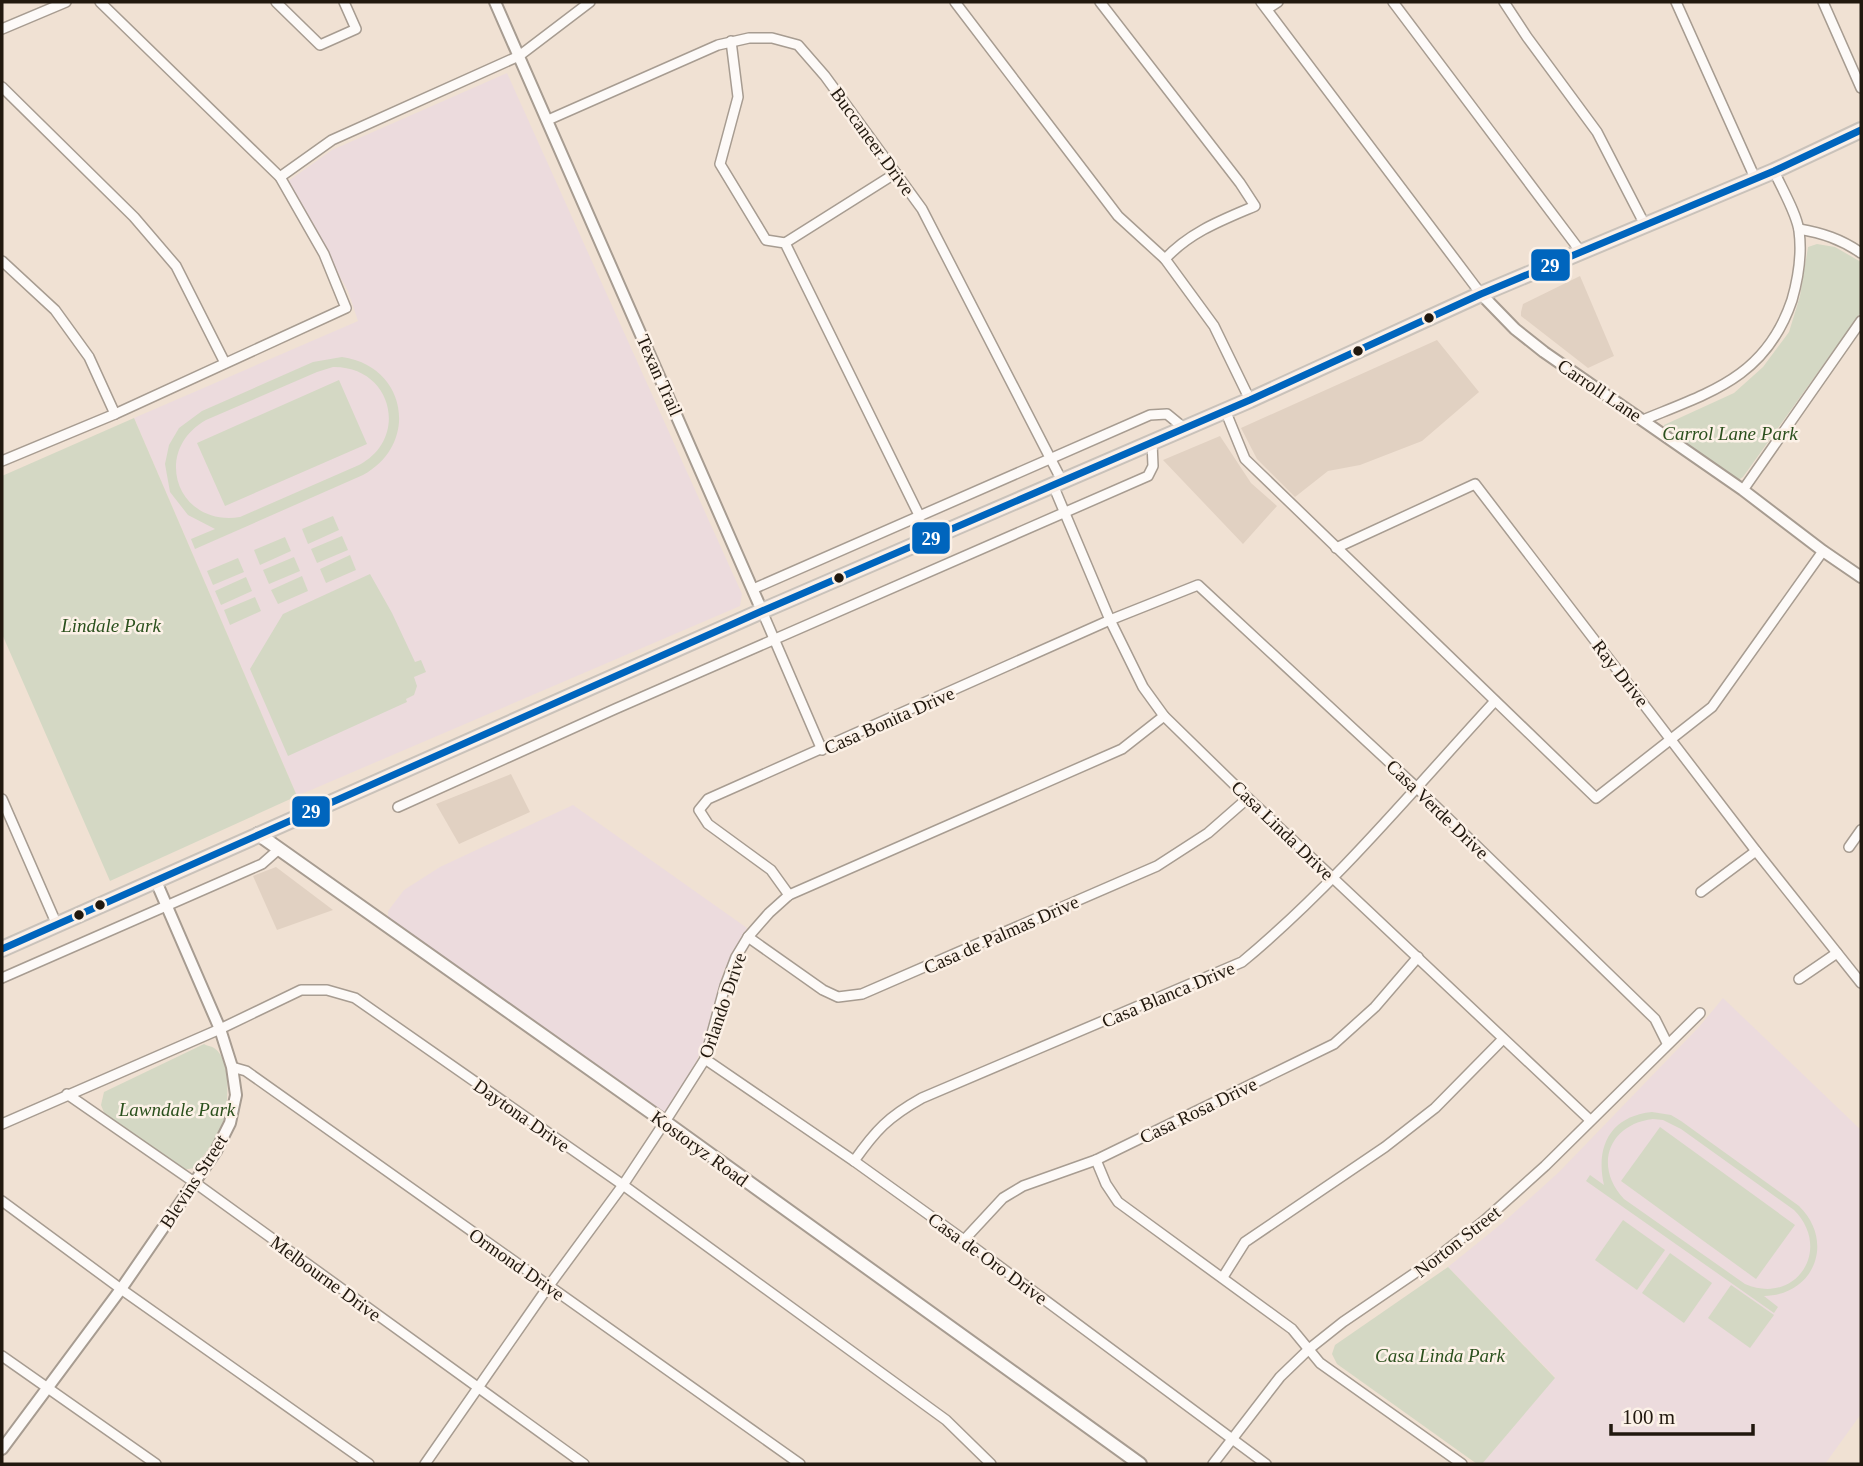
<svg xmlns="http://www.w3.org/2000/svg" width="1863" height="1466" font-family="'Times New Roman',serif">
  <style>
    .commercial { fill: #e1d1c2 }
    .education { fill: #ecdbdd }
    .green { fill: #d4d8c4; fill-rule: evenodd }
    .lines { fill: none; stroke-linecap: round; stroke-linejoin: round }
    .minor-casing { stroke: #a79c91; stroke-width: 12 }
    .tertiary-casing { stroke: #a79c91; stroke-width: 14 }
    .secondary-casing { stroke: #a79c91; stroke-width: 16 }
    .primary-casing { stroke: #c9c2ba; stroke-width: 18 }
    .minor { stroke: #fdfaf8; stroke-width: 9 }
    .tertiary { stroke: #fdfaf8; stroke-width: 10 }
    .secondary { stroke: #fdfaf8; stroke-width: 12 }
    .primary { stroke: #f4eae6; stroke-width: 14 }
    .bus-1-casing { stroke: #fcf1e7; stroke-width: 12 }
    .bus-1 { stroke: #0065bd; stroke-width: 7 }
    .bus-dot { fill: #21180e; stroke: #fcf1e7; stroke-width: 2.5 }
    .labels { text-anchor: middle; stroke-width: 5; stroke-linejoin: round; paint-order: stroke }
    .street-label { font-size: 19px; fill: #21180e; stroke: #fcf1e7 }
    .park-label { font-size: 19px; font-style: italic; fill: #2b501d; stroke: #fcf1e7 }
    .line-badge { stroke: #fcf1e7; stroke-width: 2.5 }
    .badge-label { font-size: 19px; text-anchor: middle; font-weight: bold; fill: #fff }
  </style>
  <rect width="100%" height="100%" fill="#f0e1d3"/>
  <g class="commercial">
    <path d="M1580,276L1614,356L1588,368L1521,316V312L1523,304Z"/>
    <path d="M1437,340L1479,392L1422,441L1360,465L1328,471L1295,497L1257,459L1241,428Z"/>
    <path d="M1220,436L1251,483L1277,506L1243,544L1163,460Z"/>
    <path d="M511,774L530,812L459,844L436,804Z"/>
    <path d="M276,867L333,910L277,930L253,876Z"/>
  </g>
  <g class="education">
    <path d="M507,73L742,594L740,606L297,796L134,418L358,321L348,291L287,182L332,150Z"/>
    <path d="M573,805L747,928L724,970L701,1051L689,1077L668,1111L661,1114L388,919V911L404,890L440,867Z"/>
    <path d="M1723,998L1861,1130V1414L1825,1464H1482L1555,1377L1448,1267L1506,1220L1559,1172L1699,1027Z"/>
  </g>
  <g class="green">
    <path d="M1817,244L1835,247L1861,262V312L1743,477L1738,480L1664,430V425L1734,393L1763,367L1789,332L1800,296L1808,247Z"/>
    <path d="M342,357C407,366 420,444 363,475L195,549L191,539L215,529L188,515L170,492L165,464L169,445L179,428L202,411L313,362ZM333,367C392,366 410,438 359,465L240,517C177,527 151,451 206,420L317,372Z"/>
    <path d="M339,380L367,444L225,506L197,443Z"/>
    <path d="M134,418L297,796L110,881L2,634V476Z"/>
    <path d="M333,516L339,530L308,544L302,529Z"/>
    <path d="M342,536L348,550L317,563L311,549Z"/>
    <path d="M285,537L291,551L260,565L254,550Z"/>
    <path d="M350,555L356,570L326,583L320,569Z"/>
    <path d="M294,557L300,571L269,584L263,570Z"/>
    <path d="M238,558L244,572L213,585L207,571Z"/>
    <path d="M370,574L392,613L415,662L421,660L426,672L414,677L417,686L414,695L406,699L407,702L288,756L250,669L283,614Z"/>
    <path d="M302,576L308,591L278,604L271,590Z"/>
    <path d="M246,577L252,591L221,605L215,591Z"/>
    <path d="M255,597L261,611L230,625L224,610Z"/>
    <path d="M204,1044C207,1046 211,1046 214,1048C232,1059 229,1109 222,1126C216,1141 203,1155 195,1168L182,1170L105,1115L101,1105L104,1092Z"/>
    <path d="M1652,1112L1671,1115L1681,1121L1799,1206C1835,1241 1815,1295 1764,1296L1778,1307L1774,1313L1586,1181L1590,1175L1604,1185C1595,1146 1611,1116 1652,1112ZM1653,1119L1663,1120L1681,1129L1794,1210C1833,1249 1796,1306 1745,1284L1624,1199C1593,1166 1609,1124 1653,1119Z"/>
    <path d="M1660,1127L1795,1225L1756,1279L1621,1181Z"/>
    <path d="M1623,1220L1665,1250L1637,1290L1595,1260Z"/>
    <path d="M1670,1253L1712,1283L1684,1323L1642,1293Z"/>
    <path d="M1448,1267L1555,1378L1482,1464H1477L1337,1364L1332,1354L1335,1345Z"/>
    <path d="M1731,1285L1774,1315L1750,1348L1708,1318Z"/>
  </g>
  <g class="lines">
    <g class="minor-casing">
      <g id="minor">
        <path d="M276,2L320,45L356,29L344,2"/>
        <path d="M955,2L1118,216L1165,259L1214,326L1250,400"/>
        <path d="M1100,2L1240,183L1255,206C1222,220 1190,232 1165,259"/>
        <path d="M1261,2L1481,294"/>
        <path d="M1393,2L1581,252"/>
        <path d="M1504,2L1527,37L1597,132L1645,225"/>
        <path d="M1676,2L1755,178"/>
        <path d="M1823,2L1861,88"/>
        <path d="M1267,9L1278,2"/>
        <path d="M2,29L66,2"/>
        <path d="M731,41L738,97L720,164L766,240L785,243L920,517"/>
        <path d="M2,87L134,217L176,266L225,363"/>
        <path d="M548,120L718,45L749,38H772L798,45L825,76L922,209L1062,481"/>
        <path d="M280,177L332,140L519,56L590,2"/>
        <path d="M1799,229C1822,233 1841,239 1861,253"/>
        <path d="M785,243L896,173"/>
        <path d="M2,261L55,310L89,357L115,414"/>
        <path d="M1225,410L1245,459L1596,798L1712,707L1823,551"/>
        <path d="M1643,420C1711,392 1766,377 1792,300C1798,279 1802,253 1799,231C1797,214 1781,187 1774,171"/>
        <path d="M2,461L115,414L346,308L324,254L280,177L100,2"/>
        <path d="M1053,485L1110,620L1143,687L1164,716L1248,798L1590,1120"/>
        <path d="M1743,490L1861,321"/>
        <path d="M1336,548L1475,484L1756,851L1861,983"/>
        <path d="M753,589L1150,415L1167,414L1184,428"/>
        <path d="M762,611L822,750"/>
        <path d="M2,799L57,925"/>
        <path d="M398,807L615,709L1148,476L1153,466L1152,442"/>
        <path d="M1849,847L1861,830"/>
        <path d="M1701,892L1756,851"/>
        <path d="M789,895L771,870L708,824L699,810L708,799L1110,620L1198,585L1416,787L1655,1019L1667,1043"/>
        <path d="M748,937L823,990L838,997L862,994L1157,866L1208,833L1248,798"/>
        <path d="M2,978L262,864L279,849"/>
        <path d="M1799,979L1837,953"/>
        <path d="M705,1059L854,1161L964,1240L1266,1464"/>
        <path d="M232,1067L246,1071L800,1464"/>
        <path d="M67,1094L194,1182L584,1464"/>
        <path d="M2,1124L220,1029L301,990H327L355,998L623,1185L946,1420L991,1464"/>
        <path d="M1096,1160L1106,1184L1118,1202L1292,1329L1320,1363L1462,1464"/>
        <path d="M854,1161C876,1130 888,1117 922,1098L1242,962C1335,885 1413,790 1495,701"/>
        <path d="M2,1201L121,1289L369,1464"/>
        <path d="M964,1240L1003,1198L1023,1186L1096,1160L1334,1044L1375,1007L1418,957"/>
        <path d="M1223,1277L1245,1242L1385,1147L1435,1108L1503,1039"/>
        <path d="M2,1356L156,1464"/>
        <path d="M425,1464L548,1287L623,1185L670,1114L705,1059L725,986L736,957L748,937L769,913L789,895L1122,749L1164,716"/>
        <path d="M1213,1464L1280,1377L1309,1349L1343,1322L1434,1260L1485,1220L1545,1166L1700,1013"/>
      </g>
    </g>
    <g class="tertiary-casing">
      <g id="tertiary">
        <path d="M495,2L762,611"/>
        <path d="M1481,294L1515,329L1544,352L1743,490L1823,551L1861,577"/>
        <path d="M2,1449L121,1289L216,1151L230,1123L236,1095L232,1067L220,1029L155,879"/>
      </g>
    </g>
    <g class="secondary-casing">
      <path id="secondary" d="M258,834L665,1122L1140,1464"/>
    </g>
    <g class="primary-casing">
      <path id="primary" d="M2,949L762,611L1250,400L1481,294L1774,171L1861,130"/>
    </g>
    <use href="#minor" class="minor"/>
    <use href="#tertiary" class="tertiary"/>
    <use href="#secondary" class="secondary"/>
    <use href="#primary" class="primary"/>
    <g class="bus-1-casing">
      <path id="bus-1" d="M2,949L762,611L1250,400L1481,294L1774,171L1861,130"/>
    </g>
    <use href="#bus-1" class="bus-1"/>
  </g>
  <g class="bus-dot">
    <circle cx="1429" cy="318" r="6"/>
    <circle cx="1358" cy="351" r="6"/>
    <circle cx="839" cy="578" r="6"/>
    <circle cx="100" cy="905" r="6"/>
    <circle cx="79" cy="915" r="6"/>
  </g>
  <g class="labels">
    <g class="street-label">
      <text transform="translate(873 141) rotate(54)" y="7">Buccaneer Drive</text>
      <text transform="translate(660 375) rotate(66)" y="7">Texan Trail</text>
      <text transform="translate(1600 390) rotate(34)" y="7">Carroll Lane</text>
      <text transform="translate(1621 673) rotate(52)" y="7">Ray Drive</text>
      <text transform="translate(889 720) rotate(-24)" y="7">Casa Bonita Drive</text>
      <text transform="translate(1438 809) rotate(44)" y="7">Casa Verde Drive</text>
      <text transform="translate(1283 830) rotate(44)" y="7">Casa Linda Drive</text>
      <text transform="translate(1001 934) rotate(-24)" y="7">Casa de Palmas Drive</text>
      <text transform="translate(1168 994) rotate(-23)" y="7">Casa Blanca Drive</text>
      <text transform="translate(722 1005) rotate(-71)" y="7">Orlando Drive</text>
      <text transform="translate(1198 1110) rotate(-26)" y="7">Casa Rosa Drive</text>
      <text transform="translate(522 1115) rotate(35)" y="7">Daytona Drive</text>
      <text transform="translate(700 1148) rotate(36)" y="7">Kostoryz Road</text>
      <text transform="translate(193 1181) rotate(-57)" y="7">Blevins Street</text>
      <text transform="translate(1457 1241) rotate(-38)" y="7">Norton Street</text>
      <text transform="translate(988 1258) rotate(36)" y="7">Casa de Oro Drive</text>
      <text transform="translate(517 1264) rotate(35)" y="7">Ormond Drive</text>
      <text transform="translate(326 1278) rotate(36)" y="7">Melbourne Drive</text>
    </g>
    <g class="park-label">
      <text x="1730" y="440">Carrol Lane Park</text>
      <text x="111" y="632">Lindale Park</text>
      <text x="177" y="1116">Lawndale Park</text>
      <text x="1440" y="1362">Casa Linda Park</text>
    </g>
  </g>
  <g class="line-badge">
    <rect x="1530" y="248" width="41" height="34" rx="7" fill="#0065bd"/>
    <rect x="911" y="521" width="40" height="34" rx="7" fill="#0065bd"/>
    <rect x="291" y="795" width="40" height="33" rx="7" fill="#0065bd"/>
  </g>
  <g class="badge-label">
    <text x="1550" y="272">29</text>
    <text x="931" y="545">29</text>
    <text x="311" y="818">29</text>
  </g>
  <rect width="1863" height="1466" fill="none" stroke="#21180e" stroke-width="7"/>
  <path d="M1611 1424v10h142v-10" fill="none" stroke="#21180e" stroke-width="3.5"/>
  <text x="1622" y="1424" font-size="21" fill="#21180e" stroke="#fcf1e7" stroke-width="5" paint-order="stroke">100 m</text>
</svg>
